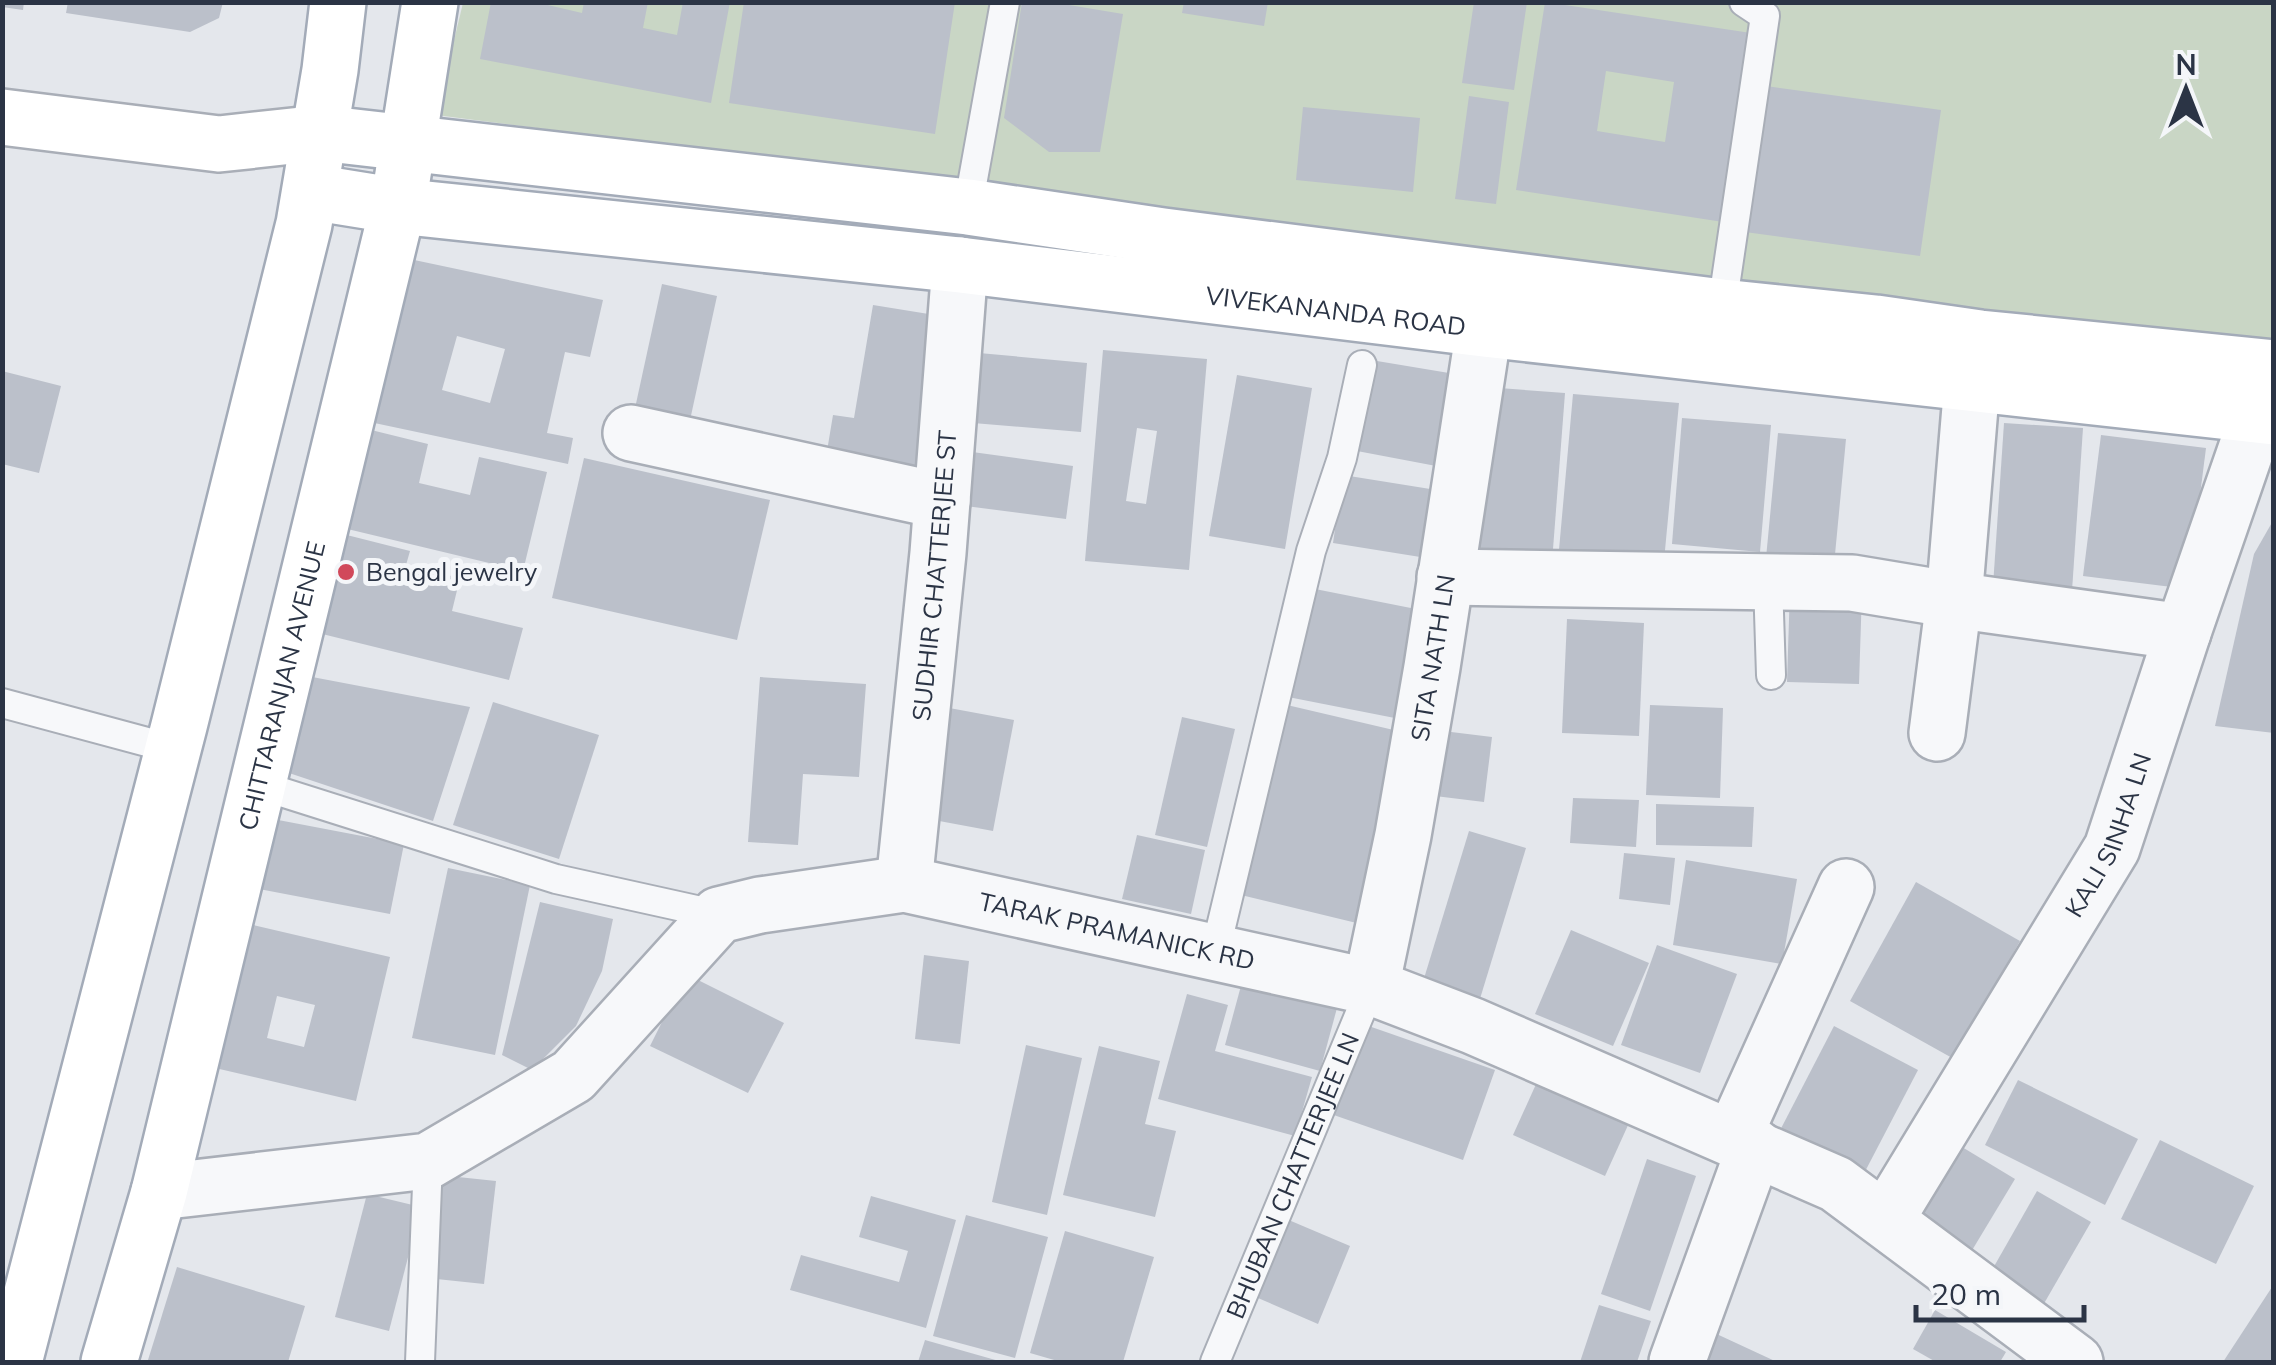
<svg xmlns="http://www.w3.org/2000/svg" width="2276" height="1365" font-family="Mulish,sans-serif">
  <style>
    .green { fill: #c9d6c5 }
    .building { fill: #bbc0ca; fill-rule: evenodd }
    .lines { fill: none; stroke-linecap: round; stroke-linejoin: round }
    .service-casing { stroke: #a9aeb7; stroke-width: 32 }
    .minor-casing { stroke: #a9aeb7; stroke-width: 60 }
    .tertiary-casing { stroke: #a9aeb7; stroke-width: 60 }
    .secondary-casing { stroke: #a9aeb7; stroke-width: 60 }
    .primary-casing { stroke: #a3abb8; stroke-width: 60 }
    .service { stroke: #f7f8fa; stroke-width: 28 }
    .minor { stroke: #f7f8fa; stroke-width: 55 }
    .tertiary { stroke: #f7f8fa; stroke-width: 55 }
    .secondary { stroke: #fff; stroke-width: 55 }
    .primary { stroke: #fff; stroke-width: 55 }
    .poi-dot { fill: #d1495b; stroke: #f4f6f9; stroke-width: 4 }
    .labels { text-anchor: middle; stroke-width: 10; stroke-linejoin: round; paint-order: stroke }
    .street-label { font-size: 25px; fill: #2b3445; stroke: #f4f6f9 }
    .poi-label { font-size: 25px; fill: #2b3445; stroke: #f4f6f9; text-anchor: start }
  </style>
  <rect width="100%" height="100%" fill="#e4e7ec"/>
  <path class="green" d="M463,3H2273V350L436,115Z"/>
  <g class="building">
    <path d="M2,2H24L23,10L2,7Z"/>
    <path d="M68,2H223L219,18L190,32L66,13Z"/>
    <path d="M491,2H535L582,13L584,2H648L643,28L677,35L683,2H730L711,103L480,59Z"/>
    <path d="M744,2H955L935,134L729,103Z"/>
    <path d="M1022,2H1051L1123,14L1100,152H1049L1004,118Z"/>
    <path d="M1184,2H1268L1264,26L1182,13Z"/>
    <path d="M1474,2H1527L1514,90L1462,83Z"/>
    <path d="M1545,2L1751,33L1723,222L1516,190ZM1606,71L1674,82L1665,142L1597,131Z"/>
    <path d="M1766,86L1941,110L1920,256L1745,232Z"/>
    <path d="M1469,96L1509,102L1496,204L1455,199Z"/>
    <path d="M1303,107L1420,118L1413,192L1296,180Z"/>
    <path d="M400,257L603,300L590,357L565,352L547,433L573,438L568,464L365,421ZM457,336L505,349L490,403L442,390Z"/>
    <path d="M662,284L717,296L687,434L632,422Z"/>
    <path d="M873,305L941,316L913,479L825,463L833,415L854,418Z"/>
    <path d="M1103,350L1207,359L1189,570L1085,561ZM1137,428L1157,431L1146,504L1126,501Z"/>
    <path d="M979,353L1087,363L1081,432L973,423Z"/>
    <path d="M1371,360L1467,376L1452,469L1357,451Z"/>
    <path d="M2,371L61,386L39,473L2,464Z"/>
    <path d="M1237,375L1312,388L1285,549L1209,536Z"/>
    <path d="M1486,387L1565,393L1552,562L1472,555Z"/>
    <path d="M1573,394L1679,403L1663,571L1558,561Z"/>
    <path d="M1682,418L1771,425L1760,552L1672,544Z"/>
    <path d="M2004,423L2083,428L2072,591L1993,586Z"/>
    <path d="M359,427L428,444L419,483L470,495L479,457L547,472L523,571L335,526Z"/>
    <path d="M1778,433L1846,439L1834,565L1766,558Z"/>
    <path d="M2101,435L2206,448L2188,589L2083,576Z"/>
    <path d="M965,451L1073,466L1066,519L958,505Z"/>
    <path d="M584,458L770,500L737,640L552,598Z"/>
    <path d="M1343,475L1449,492L1439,560L1333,543Z"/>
    <path d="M2274,519V733L2215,726L2254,554Z"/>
    <path d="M331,531L410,551L406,565L460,578L452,611L523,628L509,680L306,630Z"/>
    <path d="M1310,588L1431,612L1410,721L1288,697Z"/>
    <path d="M1790,588L1862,590L1859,684L1787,682Z"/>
    <path d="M1567,619L1644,623L1639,736L1562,733Z"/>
    <path d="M307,676L470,707L433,821L286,772Z"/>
    <path d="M760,677L866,684L859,777L803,774L798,845L748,842Z"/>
    <path d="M493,702L599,735L559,859L453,825Z"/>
    <path d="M1287,705L1415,735L1369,926L1241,895Z"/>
    <path d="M1650,705L1723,708L1720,798L1646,795Z"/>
    <path d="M944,707L1014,720L993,831L923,818Z"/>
    <path d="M1182,717L1235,729L1207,847L1155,835Z"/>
    <path d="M1443,731L1492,737L1484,802L1435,796Z"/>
    <path d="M1573,798L1639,800L1636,847L1570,843Z"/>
    <path d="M1656,804L1754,807L1752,847L1656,845Z"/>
    <path d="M273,819L404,844L390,914L259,889Z"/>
    <path d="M1469,831L1526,848L1479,1002L1422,985Z"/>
    <path d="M1137,835L1205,850L1191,914L1122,899Z"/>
    <path d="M1624,853L1675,858L1670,905L1619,899Z"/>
    <path d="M1686,860L1797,879L1782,964L1673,945Z"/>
    <path d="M448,868L530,885L495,1055L412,1038Z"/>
    <path d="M1916,882L2020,941L1954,1059L1850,1001Z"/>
    <path d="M540,902L613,919L602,971L576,1026L532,1070L502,1055Z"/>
    <path d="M232,920L390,957L356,1101L198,1064ZM277,996L315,1005L304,1047L267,1038Z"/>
    <path d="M1571,930L1649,963L1613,1046L1535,1014Z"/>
    <path d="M1657,945L1737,974L1700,1073L1621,1045Z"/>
    <path d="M924,955L969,961L960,1044L915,1039Z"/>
    <path d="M686,974L784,1023L748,1093L650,1046Z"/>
    <path d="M1242,982L1337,1008L1320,1071L1225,1045Z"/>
    <path d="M1187,994L1228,1005L1215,1051L1312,1077L1295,1136L1158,1099Z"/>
    <path d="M1360,1023L1495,1070L1463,1160L1328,1113Z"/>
    <path d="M1834,1026L1918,1070L1859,1183L1775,1140Z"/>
    <path d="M1026,1045L1082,1058L1047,1215L992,1202Z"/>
    <path d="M1099,1046L1160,1061L1145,1124L1176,1131L1155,1217L1063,1195Z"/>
    <path d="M2018,1080L2138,1139L2105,1205L1985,1145Z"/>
    <path d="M1537,1082L1629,1123L1605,1176L1513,1135Z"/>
    <path d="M2160,1140L2254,1186L2216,1264L2121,1219Z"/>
    <path d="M1962,1147L2015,1179L1971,1252L1917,1219Z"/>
    <path d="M1647,1159L1696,1176L1650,1311L1601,1294Z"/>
    <path d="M439,1175L496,1181L484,1284L427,1278Z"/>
    <path d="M2037,1191L2091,1222L2042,1307L1988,1277Z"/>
    <path d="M367,1194L421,1207L389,1331L335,1317Z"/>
    <path d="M871,1196L956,1220L926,1328L790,1290L801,1255L899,1282L908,1251L859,1237Z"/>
    <path d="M966,1215L1048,1237L1015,1358L933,1336Z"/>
    <path d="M1284,1218L1350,1246L1318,1324L1251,1295Z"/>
    <path d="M1065,1231L1154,1257L1123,1362H1061L1030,1353Z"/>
    <path d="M177,1267L305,1306L288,1362H156L148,1360Z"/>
    <path d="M2274,1284V1362H2223Z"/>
    <path d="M1599,1305L1651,1321L1637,1362H1580Z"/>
    <path d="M1935,1310L2006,1352L2000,1362H1936L1913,1349Z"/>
    <path d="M1708,1330L1777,1362H1693Z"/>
    <path d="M925,1340L999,1361V1362H918Z"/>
  </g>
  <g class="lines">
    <g class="service-casing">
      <g id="service">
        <path d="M968,207L1005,2"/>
        <path d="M1722,307L1765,16L1744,2"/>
        <path d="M1768,582L1771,675"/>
        <path d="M2,703L173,749"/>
        <path d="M256,784L556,879L719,915"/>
        <path d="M1215,952L1311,551L1342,458L1362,365"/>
        <path d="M420,1362L428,1161"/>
        <path id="s1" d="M1215,1362L1371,987"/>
      </g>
    </g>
    <g class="minor-casing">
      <g id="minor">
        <path d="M631,433L942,501"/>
        <path d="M1445,577L1852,583L1954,600L2183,632"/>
        <path d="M1937,733L1954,600L1972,383"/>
        <path id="s2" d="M904,884L938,553L960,265"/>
        <path id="s3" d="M1371,987L1403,835L1432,667L1484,329"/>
        <path d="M1733,1138L1846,887"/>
        <path id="s4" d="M1886,1219L2112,848L2183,632L2258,415"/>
      </g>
    </g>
    <g class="tertiary-casing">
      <g id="tertiary">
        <path id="s5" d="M159,1192L428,1161L573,1076L719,915L760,905L904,884L1371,987L1473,1026L1836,1184L2075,1362"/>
        <path d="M1677,1362L1755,1147"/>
      </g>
    </g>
    <g class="secondary-casing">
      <path id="secondary" d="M2,117L219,144L320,133"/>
    </g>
    <g class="primary-casing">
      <g id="primary">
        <path d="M320,133L968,207L1163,236L1722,307L1876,323L1980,338L2274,368"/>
        <path id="s6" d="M311,192L398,206L960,265L1484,329L2274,417"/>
        <path d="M14,1362L179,726L304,224L330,70L338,2"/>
        <path id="s7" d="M109,1362L159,1192L398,206L430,2"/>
      </g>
    </g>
    <use href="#service" class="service"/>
    <use href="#minor" class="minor"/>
    <use href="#tertiary" class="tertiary"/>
    <use href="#secondary" class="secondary"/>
    <use href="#primary" class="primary"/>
  </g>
  <circle class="poi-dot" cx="346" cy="572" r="10"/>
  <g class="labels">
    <g class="street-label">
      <text dy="9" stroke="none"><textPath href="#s6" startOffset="1032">VIVEKANANDA ROAD</textPath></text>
      <text dy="9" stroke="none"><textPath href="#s2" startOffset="310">SUDHIR CHATTERJEE ST</textPath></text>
      <text dy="9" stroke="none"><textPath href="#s3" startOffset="335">SITA NATH LN</textPath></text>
      <text dy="9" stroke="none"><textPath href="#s7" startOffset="698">CHITTARANJAN AVENUE</textPath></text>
      <text dy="9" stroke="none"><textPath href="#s4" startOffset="445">KALI SINHA LN</textPath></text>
      <text dy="9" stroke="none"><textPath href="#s5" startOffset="1062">TARAK PRAMANICK RD</textPath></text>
      <text dy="9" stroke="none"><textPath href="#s1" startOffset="202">BHUBAN CHATTERJEE LN</textPath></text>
    </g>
    <g class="poi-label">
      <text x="366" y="581">Bengal jewelry</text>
    </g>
  </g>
  <rect width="2276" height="1365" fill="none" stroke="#2b3445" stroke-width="10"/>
  <g transform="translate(2186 90)" stroke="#f4f6f9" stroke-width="8" paint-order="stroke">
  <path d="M0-8L18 38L0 25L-18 38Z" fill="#2b3445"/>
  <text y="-15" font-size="28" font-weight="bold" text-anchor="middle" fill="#2b3445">N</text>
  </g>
  <path d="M1916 1305v15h168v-15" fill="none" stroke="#2b3445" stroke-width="5"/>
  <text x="1931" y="1305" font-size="30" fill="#2b3445" stroke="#f4f6f9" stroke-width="8" paint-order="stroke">20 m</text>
</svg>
